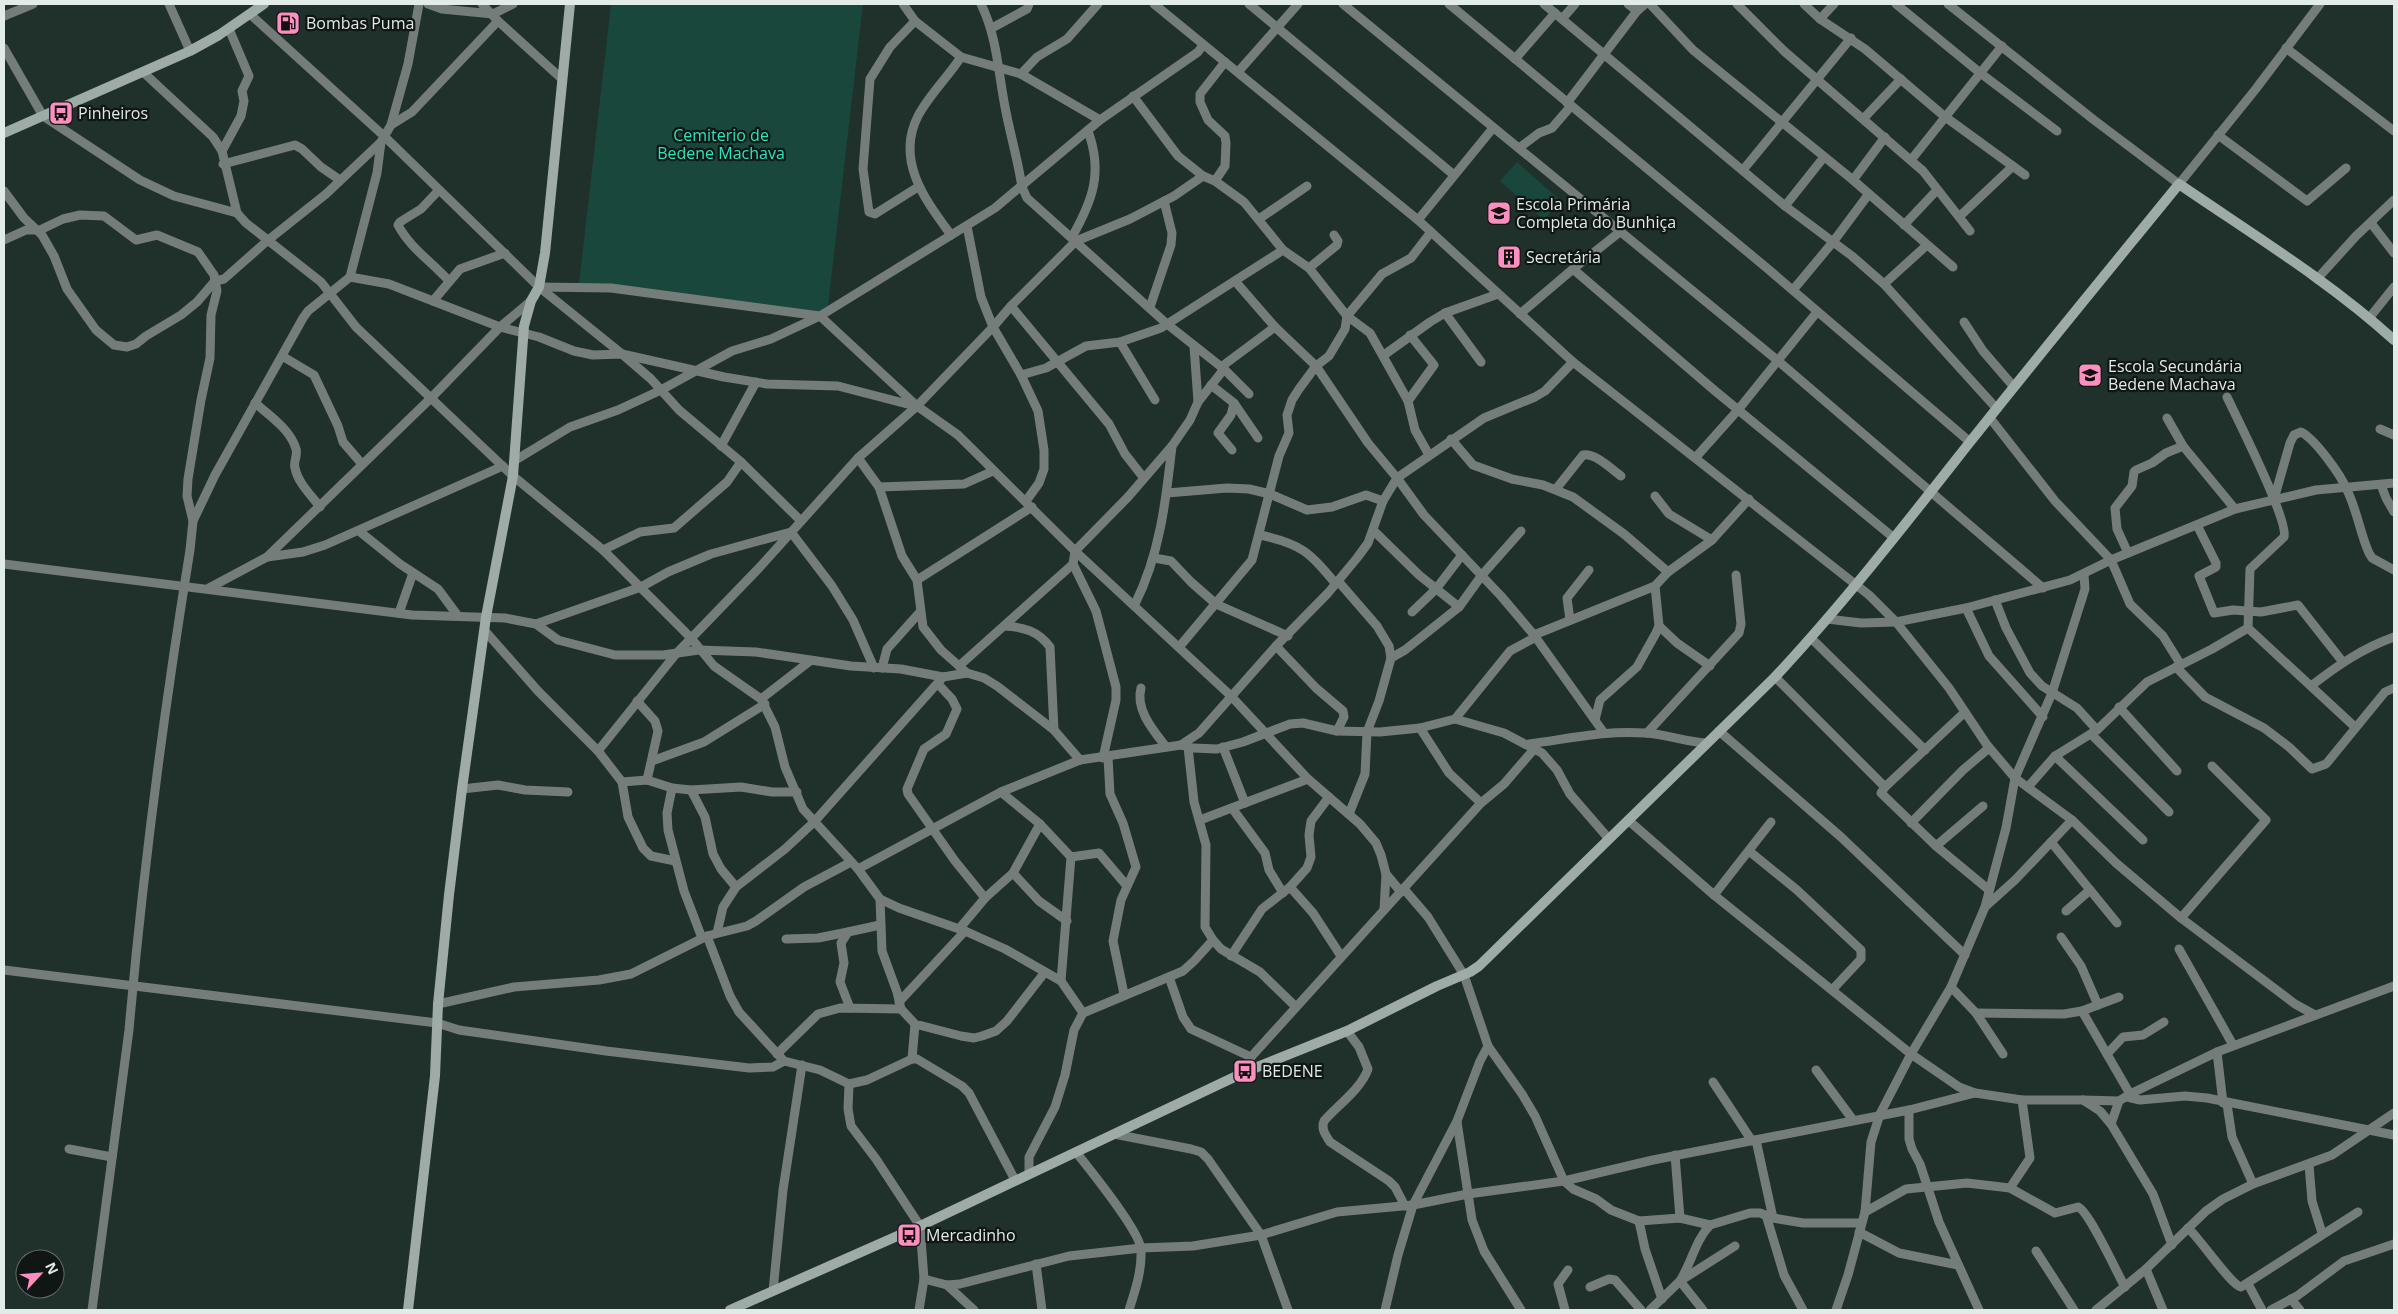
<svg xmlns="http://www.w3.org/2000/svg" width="2398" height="1314" font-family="'Open Sans',sans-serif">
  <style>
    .green { fill: #19473b }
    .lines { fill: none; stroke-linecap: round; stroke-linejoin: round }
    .street { stroke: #757d7a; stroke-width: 9 }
    .secondary { stroke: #9eaba6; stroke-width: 10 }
    .labels { text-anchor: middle; stroke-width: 4.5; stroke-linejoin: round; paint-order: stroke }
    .poi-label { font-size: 16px; fill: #e1ebe7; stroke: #0f1614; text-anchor: start }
    .park-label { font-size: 16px; fill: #26e7bd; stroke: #0f1614 }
  </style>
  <rect width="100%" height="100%" fill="#20302b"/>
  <g class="green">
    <path d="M611,4H863L827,314L579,284Z"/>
    <path d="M1517,162L1561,201L1544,220L1500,181Z"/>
  </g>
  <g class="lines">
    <g class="street">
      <path d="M169,4L190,51"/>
      <path d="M428,4L442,9L493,14L513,4"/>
      <path d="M482,4L498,21L562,79"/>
      <path d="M903,4L915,21L961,57L1021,74L1100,120"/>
      <path d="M981,4C998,39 998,74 1006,112C1011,137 1018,161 1022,187L1027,198L1167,324L1224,369L1249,394"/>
      <path d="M1154,4L1418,220L1573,362L1869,595L1896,622L1949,688L1987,745L2015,778L2072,820L2116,863L2181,918L2295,1004L2315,1015"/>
      <path d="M1249,4L1454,175"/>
      <path d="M1343,4L1777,360L2043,588"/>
      <path d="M1449,4L1768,269L1970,442"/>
      <path d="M1544,4L1785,206L1852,256L1884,284L1997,409"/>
      <path d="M1628,4L1637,11"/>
      <path d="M1650,4L1693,50L1853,180L1953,267"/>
      <path d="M1737,4L1784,51L1923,171L1970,231"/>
      <path d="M1804,4L1820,19L1865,49L1944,116L2025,175"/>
      <path d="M1896,4L1979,72L2057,131"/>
      <path d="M1948,4L2094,120L2179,184L2255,90L2320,4"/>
      <path d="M251,15L385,137L539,287L622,354L724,377L767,384L838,386L915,406"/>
      <path d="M4,16L33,4"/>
      <path d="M1562,19L1575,4"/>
      <path d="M1820,19L1834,4"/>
      <path d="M915,21L890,47L870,79L863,169L869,212L875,214L918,187"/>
      <path d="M992,28L1027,9L1029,4"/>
      <path d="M4,48L43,116L140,180L174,196L237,213"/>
      <path d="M2286,48L2394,131"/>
      <path d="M1515,59L1555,13"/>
      <path d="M143,72L213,137L222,151L237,213L246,223L321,282L356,327L513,476L603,550L691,638L714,666L761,699L775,727L785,767L803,809L858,869L880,899L899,908L965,931L1005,949L1061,981L1083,1013"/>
      <path d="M1238,72L1298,4"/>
      <path d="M1021,74L1037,57L1067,39L1098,4"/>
      <path d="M1133,96L1178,156L1203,176L1215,181L1244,202L1283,250L1309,268L1347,316L1370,333L1408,401L1415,430L1429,455"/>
      <path d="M1567,103L1637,11L1645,4"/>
      <path d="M1864,118L1901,79"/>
      <path d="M391,125L412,112L498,21"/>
      <path d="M2218,135L2307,201L2346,168"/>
      <path d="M1519,148L1539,133L1552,128L1571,106"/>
      <path d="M222,151L241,116L244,101L242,91L249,76L229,29"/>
      <path d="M1911,160L2002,46"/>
      <path d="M223,164L295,145L302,149L321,167L340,180"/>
      <path d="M1743,170L1851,38"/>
      <path d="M1853,180L1885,137"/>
      <path d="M1215,181L1225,166L1226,143L1225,136L1208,120L1200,102V94L1225,62"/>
      <path d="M439,190L421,209L400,222L398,225C410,248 432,262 449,281"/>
      <path d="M4,191L24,218L42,235L54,256L67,289L96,330L114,345L127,347L136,344L146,336L181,315L197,302L215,281L224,279L267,241L326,194L381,142L391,125L408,64L419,4"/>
      <path d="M1785,206L1824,157"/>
      <path d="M1960,216L2013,166"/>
      <path d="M1259,219L1307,186"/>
      <path d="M1418,220L1493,128"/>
      <path d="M2371,223L2394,253"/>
      <path d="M1904,225L1937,190"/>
      <path d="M967,226L981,297L993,327L1021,375L1038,411L1044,450V469L1039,483L1026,501"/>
      <path d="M951,235C926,201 895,161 918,116C929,95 948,77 961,57"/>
      <path d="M1072,237C1093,200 1103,172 1088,131"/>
      <path d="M4,240L26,230H40L63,219L80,215L104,216L136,240L157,235L198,252L214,275L217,291L211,315L210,358L201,400L188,479L187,496L193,521"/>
      <path d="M1309,268L1337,245L1338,241L1334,235"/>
      <path d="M1573,269L1714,390L1894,538"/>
      <path d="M350,277L377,173L381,142"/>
      <path d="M2317,279L2356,236L2394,200"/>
      <path d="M1235,281L1275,327L1316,366L1368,443L1397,478L1424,515L1501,596L1534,635L1604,733"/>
      <path d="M1884,284L1927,245"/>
      <path d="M539,287L611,288L820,316L917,406L958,435L1075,551L1231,696L1308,779L1360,824L1376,843L1381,855L1386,874L1384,910"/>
      <path d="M1793,290L1833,242L1868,195"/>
      <path d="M433,301L460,269L505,253"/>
      <path d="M1011,306L1109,424L1125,454L1143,477"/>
      <path d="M1150,307L1171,245L1172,233L1164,201"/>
      <path d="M1445,313L1481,362"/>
      <path d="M1520,314L1573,269L1621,231"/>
      <path d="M2370,317L2394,287"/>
      <path d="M1964,322L1983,351L2014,387"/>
      <path d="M1120,342L1155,400"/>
      <path d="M1194,346L1198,402"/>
      <path d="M1384,355L1430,322L1445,313L1498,294"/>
      <path d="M282,356L314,375L338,426L343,442L362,464"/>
      <path d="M1221,367L1275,327"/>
      <path d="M1021,375L1046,368L1086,346L1120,342L1161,328L1283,250"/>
      <path d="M1211,385L1234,403L1258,438"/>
      <path d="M1408,401L1434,365L1410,335"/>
      <path d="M255,403C269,415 291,430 296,449C298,456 293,462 295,468C298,483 311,495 320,507"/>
      <path d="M1990,418L2055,501L2111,560L2130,604L2163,636L2181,665"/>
      <path d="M2167,418L2183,446L2235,509"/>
      <path d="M2380,429L2394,435"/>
      <path d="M1451,439L1473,465L1512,479L1543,485L1573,497L1624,534L1668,572"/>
      <path d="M721,446L756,382"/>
      <path d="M1232,450L1218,433L1231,415L1234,403"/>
      <path d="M1696,457L1738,410L1817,312"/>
      <path d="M858,458L879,487L902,556L917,580L923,627L941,650L967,673"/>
      <path d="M514,461L570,427L618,410L661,390L732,351L771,339L820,316L995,208L1100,120L1198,52L1203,45"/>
      <path d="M2381,485L2386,498L2394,512"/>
      <path d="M879,487L964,484L993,471"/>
      <path d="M1556,489L1583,455C1596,453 1611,469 1621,476"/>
      <path d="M1167,493L1227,488L1249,489L1270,494L1307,510L1332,507L1366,495L1383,501"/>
      <path d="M1655,496L1669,514L1712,540"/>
      <path d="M2274,499L2290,443L2294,435L2301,432C2315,439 2341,475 2347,490C2357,510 2360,533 2369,553L2372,558L2394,570"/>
      <path d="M2197,525L2216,563V567L2199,576L2214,613L2233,610L2261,612L2298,605L2342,661"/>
      <path d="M1373,530L1419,575L1459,607"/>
      <path d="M359,531L400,564L438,589L458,616"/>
      <path d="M1260,535C1302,544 1309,552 1336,584"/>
      <path d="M603,550L640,532L674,528L727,482L741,462"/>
      <path d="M2128,553L2117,529L2115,508L2132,486L2134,472L2136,470L2152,463L2166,453L2183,446"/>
      <path d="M267,557L303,552L325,545L503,466"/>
      <path d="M1154,558L1171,561L1191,582L1216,604L1288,636"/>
      <path d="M4,564L412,615L505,618L536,624L558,640L615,655H663L699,650L756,652L851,666L901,669L943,677L967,673L984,678L997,686L1054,730L1080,760L1181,745L1193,748L1217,749L1243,742L1290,724L1303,723L1337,731L1380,732L1420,728L1455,719L1504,733L1542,753L1557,770L1570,794L1609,839"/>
      <path d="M917,580L1032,507"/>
      <path d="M1338,581L1377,626L1389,646L1391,658L1379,701L1367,732L1365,774L1349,814"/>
      <path d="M209,588L267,557L431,398L500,327L531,301"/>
      <path d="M1995,600L2006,628L2030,673L2042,686L2077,708L2097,730"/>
      <path d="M1135,604C1160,554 1166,500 1172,446"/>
      <path d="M1966,608L1989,656L2043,717"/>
      <path d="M1412,612L1436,589L1462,555"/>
      <path d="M399,613L413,573"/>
      <path d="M1827,619L1861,623L1896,622L1966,608L2070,580L2111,560L2235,509L2316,490L2394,483"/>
      <path d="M1570,620L1567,598L1589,570"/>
      <path d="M536,624L641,587L668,572L711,554L791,532L832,586L853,620L874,668"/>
      <path d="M1004,626C1024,627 1038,631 1050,647L1054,730"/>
      <path d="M1659,626L1677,643L1710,666"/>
      <path d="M2248,628L2355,727"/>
      <path d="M485,631L538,691L598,751L622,782L628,817L643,848L651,856L675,861"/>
      <path d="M1534,635L1655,586L1668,572L1712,540L1749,499"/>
      <path d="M1811,638L1925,750"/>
      <path d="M1180,646L1252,560L1279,456L1289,433L1287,415L1292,400L1299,389L1316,366L1329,356L1345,329L1347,316L1382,274L1411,258L1431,232"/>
      <path d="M1276,646L1316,688L1343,711L1344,717L1337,731"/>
      <path d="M1391,658L1405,650L1459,607L1482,575L1521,531"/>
      <path d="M959,666L1073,564"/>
      <path d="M2176,667L2205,697L2264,728L2289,747L2312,769L2326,764L2385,692L2394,688"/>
      <path d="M882,668L887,649L920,612"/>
      <path d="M1775,677L1885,787"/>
      <path d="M938,684L952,699L957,709L946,734L924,749L907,789L908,794L955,861L985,898"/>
      <path d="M2311,686C2338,665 2363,648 2394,637"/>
      <path d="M1141,688C1135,710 1154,731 1166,747"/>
      <path d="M761,699L810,661"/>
      <path d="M637,701L655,721L658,731L647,780"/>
      <path d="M2119,707L2177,771"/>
      <path d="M1965,712L1885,787L1881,793L1936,846L1989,890"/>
      <path d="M1455,719L1510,651L1536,637"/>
      <path d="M1595,720L1600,700L1637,667L1656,633L1659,626L1655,586"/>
      <path d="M1420,728L1449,773L1481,803"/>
      <path d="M1719,731L1841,837L1965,955"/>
      <path d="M1647,733L1739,633L1741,624L1736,575"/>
      <path d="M2091,734L2169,812"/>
      <path d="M1529,744C1568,739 1606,730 1645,733C1666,734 1686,742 1706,743"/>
      <path d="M1181,745L1199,733L1276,646L1328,593L1357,558L1368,543L1383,501L1397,478L1484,418L1535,397L1545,391L1573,362"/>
      <path d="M1188,747L1194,802L1206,845L1205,927L1213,940L1221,949L1260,972L1296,1007"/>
      <path d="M1223,747L1245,803"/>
      <path d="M598,751L675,655L759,568L858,458L917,406L993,327L1011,306L1076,241L1130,219L1174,196L1203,176"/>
      <path d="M2055,756L2143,840"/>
      <path d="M1108,757L1110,794L1123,823L1136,867L1121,900L1113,941L1124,994"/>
      <path d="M1103,758L1116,700V687L1096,611L1073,564L1075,551L1128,497L1172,446L1190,420L1198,402L1224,369"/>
      <path d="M652,761L704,742L765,704"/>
      <path d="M622,782L647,780L672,788L691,790L741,787L772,792H797"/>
      <path d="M2028,787L2055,756L2097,730L2147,682L2212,649L2248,628L2250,569L2284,537C2289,521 2237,418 2227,397"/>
      <path d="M672,788L667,813L668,830L684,891L702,938"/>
      <path d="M462,789L498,785L525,790L568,792"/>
      <path d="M691,790L705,817L713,854L721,869L736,887"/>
      <path d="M1001,792L1040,824L1071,857L1061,981"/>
      <path d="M1232,808L1265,853L1269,870L1283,893"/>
      <path d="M1200,820L1308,779"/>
      <path d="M1628,820L1714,895L1911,1054L1959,1087L1975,1093L2022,1100H2083L2100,1111L2111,1124L2153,1194L2172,1245"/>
      <path d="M1911,823L1963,770L1989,748"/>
      <path d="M2051,842L2117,923"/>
      <path d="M1936,846L1983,806"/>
      <path d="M1749,851L1797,890L1861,950V959L1832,990"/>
      <path d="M1071,857L1099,853L1127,886"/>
      <path d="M858,869L1001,792L1080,760"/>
      <path d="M1013,873L1039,901L1067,921"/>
      <path d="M1386,874L1401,892"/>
      <path d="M1290,887L1313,913L1341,956"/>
      <path d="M1404,889L1428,917L1464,975L1488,1046L1522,1094L1535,1116L1564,1181L1573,1189L1596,1199L1611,1210L1639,1221L1680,1218L1710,1225L1750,1213H1760L1773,1218L1803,1223H1861"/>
      <path d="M1714,895L1771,822"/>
      <path d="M880,899L882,951L897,992L901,1009L915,1024L961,1036L974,1038L982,1036L996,1031L1007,1021L1045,972"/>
      <path d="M1985,907L2015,880L2072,820"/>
      <path d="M2066,911L2090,890"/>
      <path d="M2181,918L2266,820L2212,766"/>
      <path d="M959,929L985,898L1013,873L1040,824"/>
      <path d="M717,933L723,907L736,887L785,849L814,822L943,677"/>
      <path d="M707,936L730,996L739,1012L784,1061"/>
      <path d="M2061,937L2081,966L2098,1005"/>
      <path d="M786,939L818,938L848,932"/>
      <path d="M2179,949L2233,1045"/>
      <path d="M1231,956L1262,909L1290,887L1307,868L1311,857L1309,835L1311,821L1329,797"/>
      <path d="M4,970L437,1023L459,1030L606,1051L749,1068L773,1067L784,1061L820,1070L849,1084L867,1080L912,1059H917L962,1086L969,1093L1015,1180"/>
      <path d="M1169,977L1183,1017L1191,1029L1251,1057"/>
      <path d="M1951,987L1976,1013L2003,1054"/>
      <path d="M899,1002L965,931"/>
      <path d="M438,1004L514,987L599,980L631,974L707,936L747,926L756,921L804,887L851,862"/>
      <path d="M850,1008L840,982L844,963L841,943L848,932L880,925"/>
      <path d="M2082,1011L2130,1094"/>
      <path d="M1976,1013L2064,1014L2082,1011L2119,997"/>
      <path d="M1347,1031L1359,1047L1368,1069C1361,1089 1338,1105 1324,1121C1321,1129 1325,1134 1330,1142L1389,1181L1395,1187L1405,1206"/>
      <path d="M2217,1052L2223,1103"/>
      <path d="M777,1054L818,1014L840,1008L901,1009"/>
      <path d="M2107,1054L2123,1037L2143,1035L2164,1022"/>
      <path d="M912,1059L915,1024"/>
      <path d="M1816,1070L1853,1120"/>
      <path d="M1245,1072L1251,1057L1481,803L1504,784L1535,748"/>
      <path d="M1713,1082L1752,1141"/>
      <path d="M849,1084L848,1109L851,1126L876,1159L920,1226L924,1279L919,1310"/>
      <path d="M2127,1097L2140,1100L2185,1096L2207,1098L2394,1135"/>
      <path d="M2083,1100L2119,1101L2130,1094L2217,1052L2394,986"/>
      <path d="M2227,1104L2232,1137L2253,1184"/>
      <path d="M1909,1110V1139L1912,1149L1920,1164L1939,1222L1979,1310"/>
      <path d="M1457,1122L1472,1220L1484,1251L1521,1310"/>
      <path d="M2111,1124L2119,1101"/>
      <path d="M1114,1134L1191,1149L1201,1152L1208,1159L1261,1235L1288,1310"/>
      <path d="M1756,1140L1773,1218"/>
      <path d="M69,1149L112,1157"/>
      <path d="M1076,1152C1089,1169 1141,1232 1141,1250C1142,1271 1135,1291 1129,1310"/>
      <path d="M1675,1155L1680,1218"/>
      <path d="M2309,1165L2312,1201L2322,1233"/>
      <path d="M1029,1173V1157L1055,1107L1065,1075L1074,1030L1083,1013L1183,971L1194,961L1213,940"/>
      <path d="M2010,1188L2030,1158L2022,1100"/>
      <path d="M1865,1212L1906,1189L1967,1183L2010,1188L2055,1213L2078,1207C2089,1211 2117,1273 2125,1287"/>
      <path d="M1766,1215L1784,1275L1803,1310"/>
      <path d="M1639,1221L1645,1249L1662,1299"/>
      <path d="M2188,1228C2201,1240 2231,1285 2241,1287L2358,1212"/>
      <path d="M1859,1232L1899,1253L1958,1265"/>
      <path d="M2036,1251L2074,1310"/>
      <path d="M1036,1264L1042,1310"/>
      <path d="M2146,1269L2163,1310"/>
      <path d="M924,1279L947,1285L960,1284L1069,1256L1141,1248L1193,1246L1261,1235L1337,1212L1413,1205L1468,1194L1564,1181L1653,1160L1909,1110L1975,1093"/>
      <path d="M2248,1284L2262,1310"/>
      <path d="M947,1285L974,1310"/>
      <path d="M1590,1287L1609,1279L1615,1280L1641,1310"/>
      <path d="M773,1291L783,1190L802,1065"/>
      <path d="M2291,1299L2300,1310"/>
      <path d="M92,1310L129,1030C143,870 164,710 190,550L193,521L215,475L303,318L308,311L350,277L389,284L500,327L539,337L574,351L593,355L622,354L651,379L679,410L741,462L801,521"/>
      <path d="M1385,1310L1398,1255L1413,1205L1457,1121L1480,1061L1488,1046"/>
      <path d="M1565,1310L1558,1284L1568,1270"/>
      <path d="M1650,1310L1680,1281L1735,1246"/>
      <path d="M1703,1310L1680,1281C1692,1262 1695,1241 1710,1225"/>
      <path d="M1836,1310L1848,1275L1865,1212L1871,1142L1880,1114L1911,1054L1951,987L1985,907L2006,828L2015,778L2052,693L2085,589L2084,574"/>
      <path d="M2096,1310L2146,1269L2206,1211L2223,1199L2253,1184L2332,1155L2394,1113"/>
      <path d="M2271,1310L2297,1296L2344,1261L2394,1244"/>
    </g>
    <g class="secondary">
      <path d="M4,133L190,51L219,35L264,4"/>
      <path d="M408,1310L435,1076L438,1004L449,895L462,789L486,617L513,476L524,326L531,301L539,287L545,253L570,4"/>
      <path d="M730,1310L920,1226L1245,1072L1347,1031L1437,986L1470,972L1479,966L1775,677C1844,603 1907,522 1970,442C2039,355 2109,270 2179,184C2252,234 2329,281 2394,340"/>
    </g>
  </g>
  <defs>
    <g id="fuel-square" transform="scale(1.25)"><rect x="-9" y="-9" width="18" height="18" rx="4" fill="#fd8ec0" stroke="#0f1614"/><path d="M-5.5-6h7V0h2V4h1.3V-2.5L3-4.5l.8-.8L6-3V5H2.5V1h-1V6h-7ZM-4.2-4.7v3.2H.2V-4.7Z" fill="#111"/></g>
    <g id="bus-square" transform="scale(1.25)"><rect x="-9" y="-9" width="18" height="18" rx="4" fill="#fd8ec0" stroke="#0f1614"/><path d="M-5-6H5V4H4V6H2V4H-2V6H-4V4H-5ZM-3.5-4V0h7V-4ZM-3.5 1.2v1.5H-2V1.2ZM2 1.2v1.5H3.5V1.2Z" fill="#111"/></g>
    <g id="school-square" transform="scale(1.25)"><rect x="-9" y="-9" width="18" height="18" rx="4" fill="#fd8ec0" stroke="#0f1614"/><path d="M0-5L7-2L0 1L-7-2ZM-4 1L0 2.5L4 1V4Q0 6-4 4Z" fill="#111"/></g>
    <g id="building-square" transform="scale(1.25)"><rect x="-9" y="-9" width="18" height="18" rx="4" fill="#fd8ec0" stroke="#0f1614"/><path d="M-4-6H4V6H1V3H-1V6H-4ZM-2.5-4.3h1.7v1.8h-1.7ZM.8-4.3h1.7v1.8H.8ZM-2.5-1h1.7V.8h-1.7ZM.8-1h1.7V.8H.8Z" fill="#111"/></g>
  </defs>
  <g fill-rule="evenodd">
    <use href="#fuel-square" x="288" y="23"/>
    <use href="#bus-square" x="61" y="113"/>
    <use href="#school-square" x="1499" y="213"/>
    <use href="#building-square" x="1509" y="257"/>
    <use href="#school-square" x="2090" y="375"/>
    <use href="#bus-square" x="1245" y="1071"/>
    <use href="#bus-square" x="909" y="1235"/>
  </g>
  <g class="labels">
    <g class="poi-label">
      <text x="306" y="29">Bombas Puma</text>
      <text x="78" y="119">Pinheiros</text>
      <text x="1516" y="210">Escola Primária<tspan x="1516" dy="18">Completa do Bunhiça</tspan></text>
      <text x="1526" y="263">Secretária</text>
      <text x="2108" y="372">Escola Secundária<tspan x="2108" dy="18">Bedene Machava</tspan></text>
      <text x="1262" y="1077">BEDENE</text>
      <text x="926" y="1241">Mercadinho</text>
    </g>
    <g class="park-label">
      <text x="721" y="141">Cemiterio de<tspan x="721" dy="18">Bedene Machava</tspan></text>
    </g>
  </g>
  <rect width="2398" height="1314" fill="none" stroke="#e1ebe7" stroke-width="10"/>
  <g transform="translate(40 1274) rotate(64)"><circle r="24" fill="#0f1614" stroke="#636b68"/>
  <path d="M0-4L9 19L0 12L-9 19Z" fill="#fd8ec0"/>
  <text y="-8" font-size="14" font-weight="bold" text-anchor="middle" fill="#e1ebe7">N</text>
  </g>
</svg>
